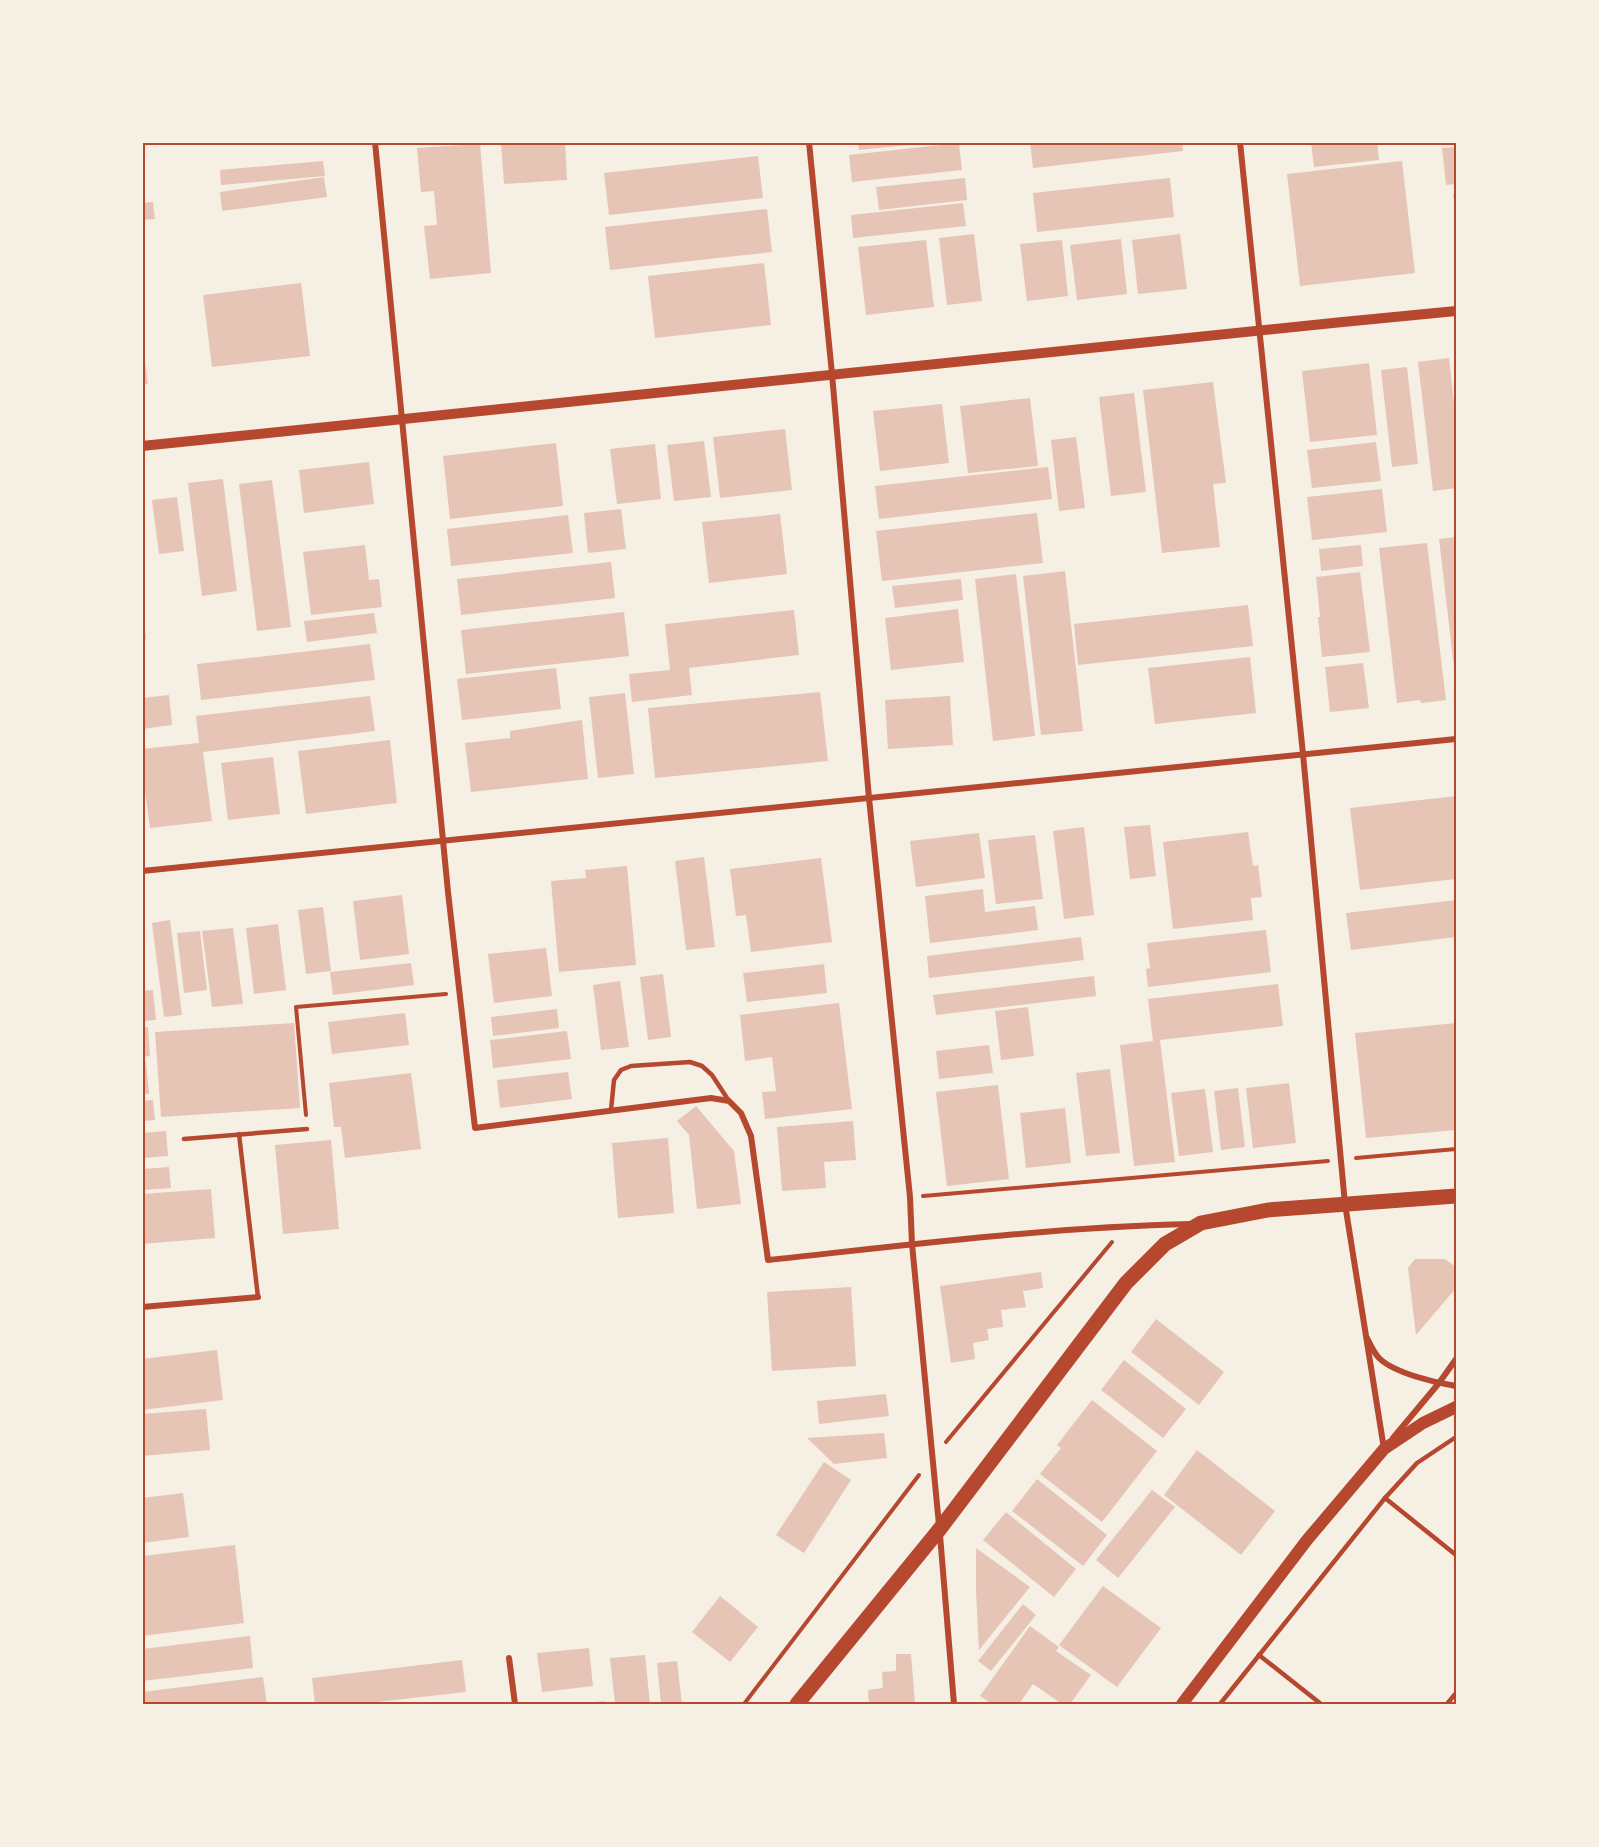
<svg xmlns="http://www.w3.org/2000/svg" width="1599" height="1847" font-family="'Golos Text',sans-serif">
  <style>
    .building { fill: #e6c5b7 }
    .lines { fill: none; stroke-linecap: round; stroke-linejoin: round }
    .path { stroke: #b5482f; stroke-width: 4 }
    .service { stroke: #b5482f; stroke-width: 4.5 }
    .minor { stroke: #b5482f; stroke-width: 6 }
    .tertiary { stroke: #b5482f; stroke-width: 10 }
    .secondary { stroke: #b5482f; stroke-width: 12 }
    .primary { stroke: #b5482f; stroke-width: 15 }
    .neatline { fill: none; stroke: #b5482f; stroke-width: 2 }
  </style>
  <rect width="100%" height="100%" fill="#f6efe4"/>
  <g class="building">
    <path d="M501,142H565L567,180L504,184Z"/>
    <path d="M858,142H917V144L859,150Z"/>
    <path d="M1038,142H1182L1183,151L1033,168L1030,143Z"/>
    <path d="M1311,142H1377L1379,160L1314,167Z"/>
    <path d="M959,143L962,170L852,182L849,155Z"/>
    <path d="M480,144L491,273L430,279L424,226L437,225L434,191L421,192L417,148Z"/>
    <path d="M1456,147V184L1446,185L1442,148Z"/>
    <path d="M758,156L763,198L609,215L604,173Z"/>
    <path d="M323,161L325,176L221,185L220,170Z"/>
    <path d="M1402,161L1415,273L1300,286L1287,174Z"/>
    <path d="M324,177L327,197L222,211L220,192Z"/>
    <path d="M965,178L967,200L879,210L876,187Z"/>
    <path d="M1170,178L1174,217L1037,232L1033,193Z"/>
    <path d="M1456,193V210H1455L1453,194Z"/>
    <path d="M153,202L155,219L142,220V203Z"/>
    <path d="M963,203L966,226L853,238L851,215Z"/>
    <path d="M767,209L772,252L610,270L605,227Z"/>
    <path d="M974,234L982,301L947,305L939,238Z"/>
    <path d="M1180,234L1187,289L1138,294L1132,240Z"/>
    <path d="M1121,239L1127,294L1077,300L1070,245Z"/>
    <path d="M926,240L934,307L866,315L858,247Z"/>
    <path d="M1062,240L1068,296L1027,301L1020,244Z"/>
    <path d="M764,263L771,325L655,338L648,276Z"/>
    <path d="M301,283L310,356L212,367L203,295Z"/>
    <path d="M142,355H144L148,384H142Z"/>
    <path d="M1449,358L1456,422V488L1433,491L1418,362Z"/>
    <path d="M1369,363L1377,435L1310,442L1302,371Z"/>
    <path d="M1407,367L1418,464L1392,467L1381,370Z"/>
    <path d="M1213,382L1226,483L1213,484L1220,547L1162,553L1143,390Z"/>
    <path d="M1134,393L1146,492L1111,496L1099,397Z"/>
    <path d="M1030,398L1038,466L968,473L960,406Z"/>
    <path d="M942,404L949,463L880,471L873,411Z"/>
    <path d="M785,429L792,490L720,498L713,437Z"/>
    <path d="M1076,437L1085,508L1059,511L1051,440Z"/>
    <path d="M704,441L711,497L674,501L667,445Z"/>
    <path d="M1376,442L1381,481L1312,488L1307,450Z"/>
    <path d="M556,443L563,506L450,519L443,456Z"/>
    <path d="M655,444L661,499L617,504L610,449Z"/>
    <path d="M369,462L374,504L304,513L299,470Z"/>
    <path d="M1048,467L1052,499L879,519L875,486Z"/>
    <path d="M223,479L237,591L202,596L188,483Z"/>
    <path d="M272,480L291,627L257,631L239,484Z"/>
    <path d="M1382,489L1387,532L1312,540L1307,497Z"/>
    <path d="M177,497L184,551L159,554L152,500Z"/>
    <path d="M621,509L626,549L588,553L584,513Z"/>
    <path d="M1037,513L1043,563L882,581L876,531Z"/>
    <path d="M780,514L787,574L709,583L702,522Z"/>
    <path d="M568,515L573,553L451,566L447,529Z"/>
    <path d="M1456,537V675L1455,676L1439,539Z"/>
    <path d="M1427,543L1446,700L1421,703L1420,700L1397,703L1379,548Z"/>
    <path d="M365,545L369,580L379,579L382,607L311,615L303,552Z"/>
    <path d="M1361,545L1363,566L1321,571L1319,549Z"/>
    <path d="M611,562L615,598L461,615L457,579Z"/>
    <path d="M1065,571L1083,731L1041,735L1023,576Z"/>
    <path d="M1360,572L1370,652L1322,657L1318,617H1320L1316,577Z"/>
    <path d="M1016,574L1035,736L993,741L975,579Z"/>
    <path d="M961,579L963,600L895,608L892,586Z"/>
    <path d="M1248,605L1253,646L1078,665L1074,624Z"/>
    <path d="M958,609L964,662L891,670L885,618Z"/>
    <path d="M794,610L799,655L689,668L692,695L632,702L629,674L670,670L665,624Z"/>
    <path d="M624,612L629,656L466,674L461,630Z"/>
    <path d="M374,613L377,633L307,642L304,621Z"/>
    <path d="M142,624H144L146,639H142Z"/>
    <path d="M370,644L375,680L201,700L197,664Z"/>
    <path d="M1250,657L1256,713L1155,724L1148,668Z"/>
    <path d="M1363,663L1369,708L1330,712L1325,667Z"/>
    <path d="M556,668L561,709L462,720L457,679Z"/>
    <path d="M820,692L828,761L655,778L648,708Z"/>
    <path d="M625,693L634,774L598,778L589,697Z"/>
    <path d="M169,695L172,725L142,729V698Z"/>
    <path d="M370,696L375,731L203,752L212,821L150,828L142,770V749L199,743L196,716Z"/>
    <path d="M950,696L953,745L888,749L885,700Z"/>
    <path d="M582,720L588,779L471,792L465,743L510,738V731Z"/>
    <path d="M390,740L397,803L306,814L298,751Z"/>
    <path d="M273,757L280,814L228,820L221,763Z"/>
    <path d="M1456,796V879L1360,890L1350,808Z"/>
    <path d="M1150,825L1156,876L1130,879L1124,827Z"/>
    <path d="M1084,827L1094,915L1064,919L1053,831Z"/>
    <path d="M1248,832L1253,866L1258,865L1262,897L1251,898L1253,920L1173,929L1163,842Z"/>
    <path d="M979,833L985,878L916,887L910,841Z"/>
    <path d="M1035,835L1043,899L996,904L988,840Z"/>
    <path d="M704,857L715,947L686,950L675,861Z"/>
    <path d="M821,858L832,942L751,952L746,915L736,916L730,869Z"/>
    <path d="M627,866L636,965L559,972L551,881L586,878L585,870Z"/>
    <path d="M983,889L985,912L1035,906L1038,930L930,943L925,896Z"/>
    <path d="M402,895L409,954L360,960L353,901Z"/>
    <path d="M1456,900V937L1351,950L1346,913Z"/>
    <path d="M323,907L331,971L306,974L298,910Z"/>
    <path d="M170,920L182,1015L164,1017L152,923Z"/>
    <path d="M278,924L286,990L254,994L246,928Z"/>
    <path d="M233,928L243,1004L212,1007L202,931Z"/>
    <path d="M1266,930L1271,972L1148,987L1146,969L1150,968L1147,943Z"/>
    <path d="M200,931L207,990L184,993L177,933Z"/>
    <path d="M1081,937L1084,960L929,978L927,956Z"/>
    <path d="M546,948L552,996L494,1003L488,954Z"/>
    <path d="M411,963L414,985L333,995L330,972Z"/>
    <path d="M824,964L827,993L747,1002L743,973Z"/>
    <path d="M663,974L671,1037L648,1040L640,977Z"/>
    <path d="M1094,976L1096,996L936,1015L933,995Z"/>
    <path d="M620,981L629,1047L601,1050L593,985Z"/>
    <path d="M1278,984L1283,1026L1160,1040L1175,1162L1134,1166L1120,1045L1153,1041L1148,999Z"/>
    <path d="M153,990L156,1020L142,1021V991Z"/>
    <path d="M839,1003L852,1109L765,1119L762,1092L776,1091L772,1057L745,1061L740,1015Z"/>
    <path d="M1028,1007L1034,1056L1001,1060L995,1011Z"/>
    <path d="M557,1009L559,1028L493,1036L491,1017Z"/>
    <path d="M405,1013L409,1045L332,1054L328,1022Z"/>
    <path d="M294,1023L300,1108L161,1117L155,1032Z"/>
    <path d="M1456,1023V1130L1366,1138L1355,1033Z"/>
    <path d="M148,1027L150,1056L142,1057V1028Z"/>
    <path d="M567,1031L571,1059L493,1068L490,1040Z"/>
    <path d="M989,1045L993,1073L939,1079L936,1051Z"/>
    <path d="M146,1062L149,1094H142V1063Z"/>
    <path d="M1110,1069L1120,1153L1086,1156L1076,1073Z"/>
    <path d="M568,1072L572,1099L500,1108L497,1080Z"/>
    <path d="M411,1073L421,1149L345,1158L341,1127H334L329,1083Z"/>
    <path d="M1289,1083L1296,1143L1253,1148L1246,1088Z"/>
    <path d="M998,1085L1009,1179L947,1186L936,1092Z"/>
    <path d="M1238,1088L1245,1147L1221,1150L1214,1091Z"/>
    <path d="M1205,1089L1213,1152L1179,1156L1171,1093Z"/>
    <path d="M153,1100L155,1120L142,1121V1101Z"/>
    <path d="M696,1106L734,1151L741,1204L697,1209L689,1135L677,1121Z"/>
    <path d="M1065,1108L1071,1163L1026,1168L1020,1113Z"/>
    <path d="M853,1121L856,1160L824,1162L826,1188L782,1191L777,1127Z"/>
    <path d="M166,1131L168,1156L142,1158V1133Z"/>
    <path d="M668,1138L674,1213L618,1218L612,1143Z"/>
    <path d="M331,1140L339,1229L283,1234L275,1145Z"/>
    <path d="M169,1167L171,1188L142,1190V1169Z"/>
    <path d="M211,1189L215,1238L142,1244V1194Z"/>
    <path d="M1415,1259H1445L1456,1267V1288L1416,1335L1408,1268Z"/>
    <path d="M1041,1272L1043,1288L1023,1291L1026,1307L1001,1310L1003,1327L987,1329L989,1340L973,1343L975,1359L951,1363L940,1286Z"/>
    <path d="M851,1287L856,1366L772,1371L767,1292Z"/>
    <path d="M1156,1319L1224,1372L1199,1405L1131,1352Z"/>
    <path d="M217,1350L223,1400L142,1410V1359Z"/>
    <path d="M1124,1360L1186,1409L1163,1438L1101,1390Z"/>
    <path d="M886,1394L889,1416L819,1424L817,1401Z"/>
    <path d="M1092,1400L1157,1451L1102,1522L1040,1474L1061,1448L1057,1445Z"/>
    <path d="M206,1409L210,1450L142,1456V1414Z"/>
    <path d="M884,1433L887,1458L834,1464L807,1438Z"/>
    <path d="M1197,1450L1275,1511L1241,1555L1164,1495Z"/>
    <path d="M824,1462L851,1480L804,1553L776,1535Z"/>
    <path d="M1037,1479L1107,1535L1083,1566L1012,1511Z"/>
    <path d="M1152,1490L1175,1507L1118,1578L1096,1560Z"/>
    <path d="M183,1493L189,1537L142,1543V1498Z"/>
    <path d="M1006,1512L1076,1569L1054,1597L983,1540Z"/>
    <path d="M235,1545L244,1623L142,1636V1556Z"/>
    <path d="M976,1548L1030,1587L979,1650L976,1591Z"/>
    <path d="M1103,1586L1161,1628L1117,1687L1059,1645Z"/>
    <path d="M720,1596L758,1627L730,1662L692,1632Z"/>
    <path d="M1023,1604L1036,1615L991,1671L978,1661Z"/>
    <path d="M1030,1626L1059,1647L1056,1651L1091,1675L1070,1704H1062L1033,1684L1019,1704H992L980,1696Z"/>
    <path d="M250,1636L253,1668L142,1681V1649Z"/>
    <path d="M589,1648L593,1686L542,1692L537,1653Z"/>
    <path d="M896,1654H911L915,1704H869L868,1690L883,1688L882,1672L896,1671Z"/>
    <path d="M645,1655L650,1704H615L610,1658Z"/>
    <path d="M462,1660L466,1692L359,1704H315L312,1678Z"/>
    <path d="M677,1661L682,1704H661L657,1663Z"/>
    <path d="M263,1677L267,1704H142V1692Z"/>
    <path d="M605,1701V1704H584V1703Z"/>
  </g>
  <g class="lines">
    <g class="path">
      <path d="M306,1115L296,1007L446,994"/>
      <path d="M1356,1158L1456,1149"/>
      <path d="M923,1196L1328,1161"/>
      <path d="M946,1442L1112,1242"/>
      <path d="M744,1704L919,1475"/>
    </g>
    <g class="service">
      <path d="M611,1110L614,1080L621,1070L631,1066L690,1062L702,1066L712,1075L729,1101"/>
      <path d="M239,1134L258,1297"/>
      <path d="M184,1139L307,1129"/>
      <path d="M1385,1498L1456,1555"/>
      <path d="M1259,1655L1321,1704"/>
      <path d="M1220,1704L1385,1498L1417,1463L1456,1437"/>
      <path d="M1447,1704L1456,1693"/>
    </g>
    <g class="minor">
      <path d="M375,142L448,892L475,1128L711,1098L729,1101L741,1113L751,1136L768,1260C909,1245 1050,1227 1192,1224"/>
      <path d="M809,142L832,374L869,798L910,1197L912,1244L939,1525"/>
      <path d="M1240,142L1303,754L1345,1204L1384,1449"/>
      <path d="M142,871L1456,739"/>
      <path d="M142,1307L258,1297"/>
      <path d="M1367,1338C1370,1344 1374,1353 1379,1358C1394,1373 1436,1383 1456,1386"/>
      <path d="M1393,1438L1439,1383L1456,1359"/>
      <path d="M940,1535L954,1704"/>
      <path d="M509,1658L515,1704"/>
    </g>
    <path class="tertiary" d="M142,446C581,404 1018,353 1456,311"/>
    <path class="secondary" d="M1182,1704L1307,1540L1384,1449L1423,1423L1456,1407"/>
    <path class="primary" d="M797,1704L939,1530L1126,1283L1165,1244L1201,1223L1268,1210L1456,1196"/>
  </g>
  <rect width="1599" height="1847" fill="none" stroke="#f6efe4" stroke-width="288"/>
  <rect x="144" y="144" width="1311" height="1559" class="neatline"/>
</svg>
